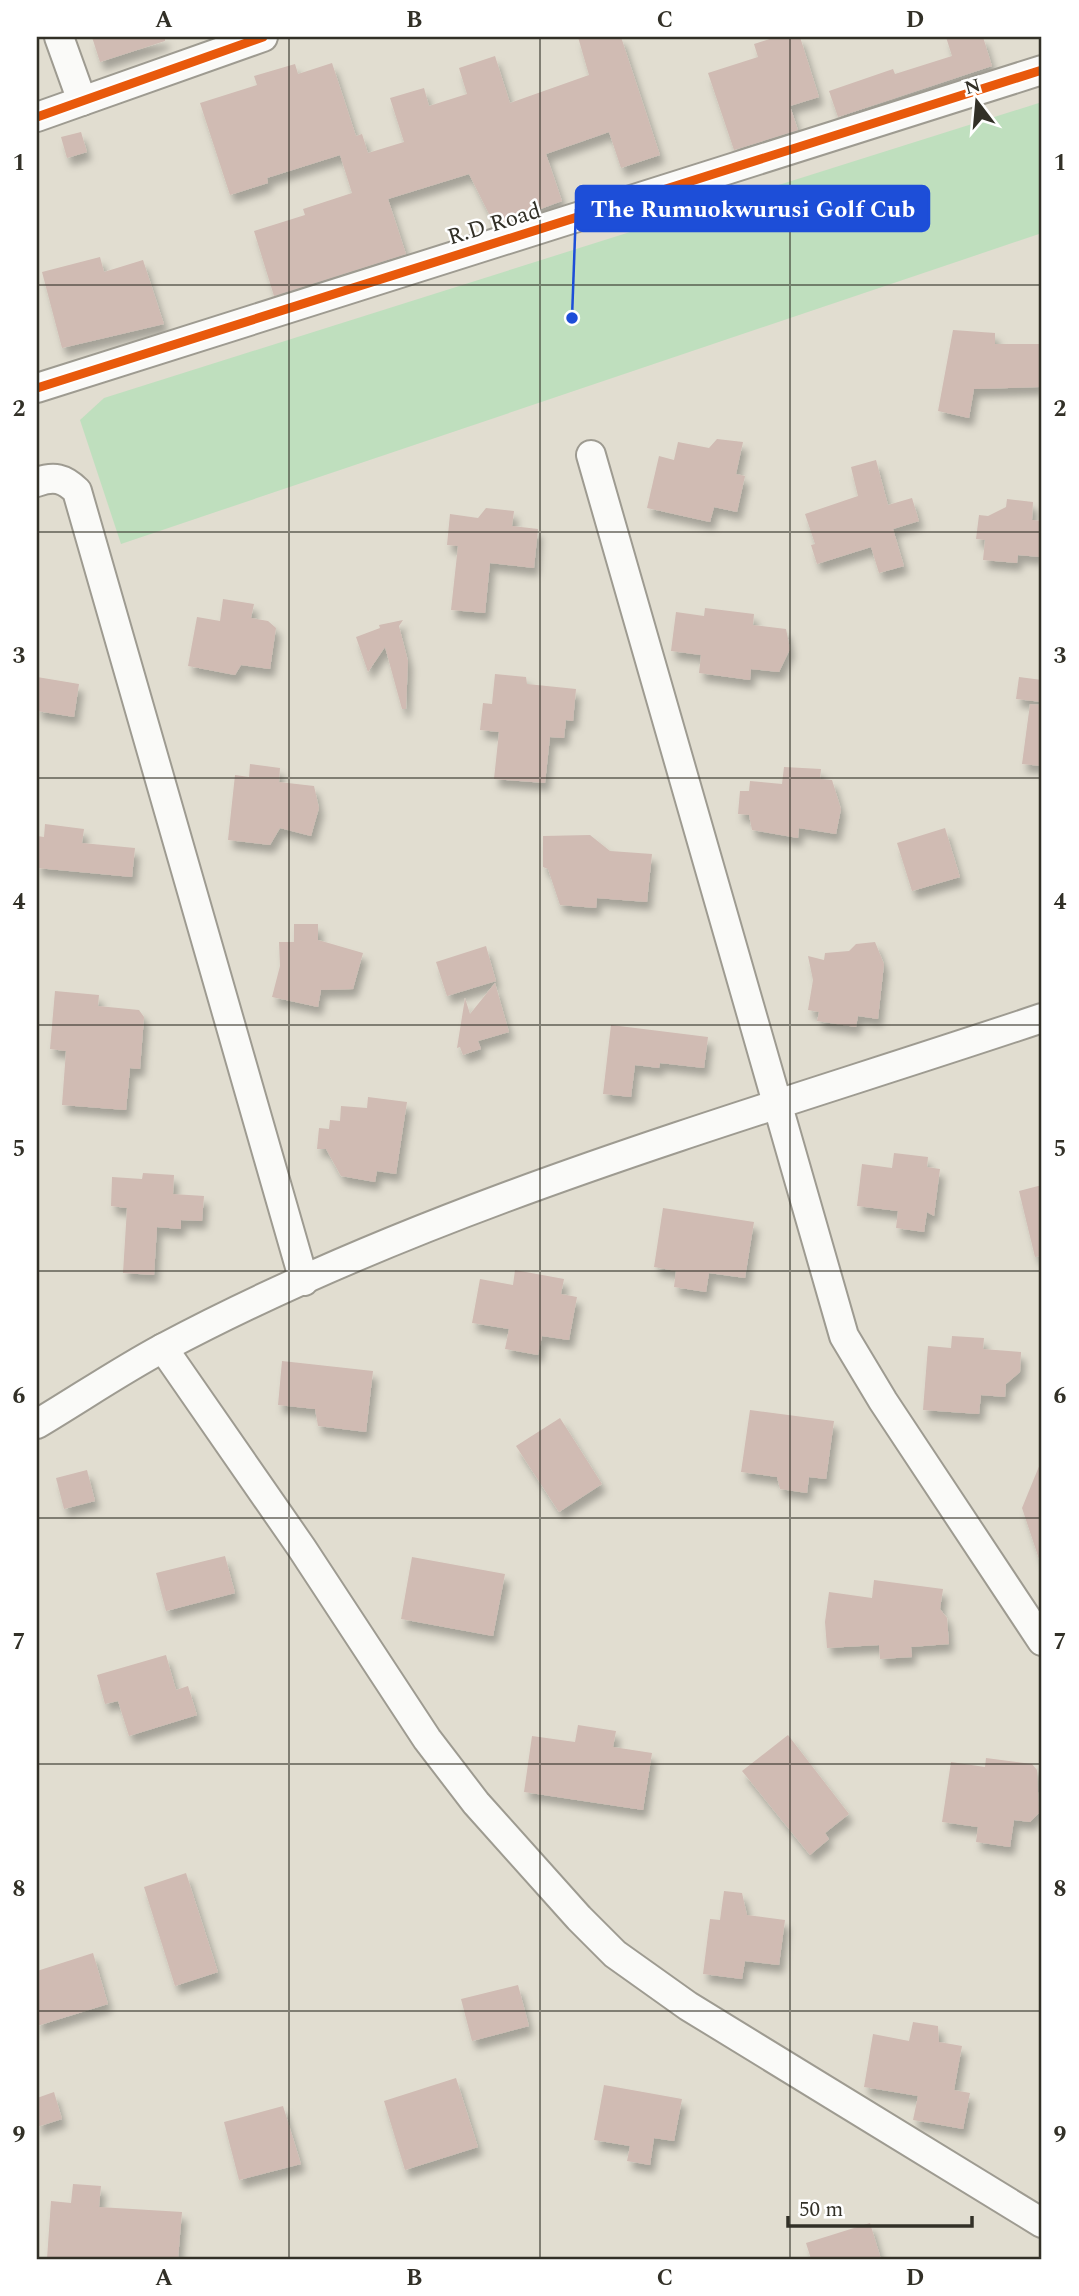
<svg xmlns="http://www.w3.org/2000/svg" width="1079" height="2296" font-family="Spectral,serif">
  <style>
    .green { fill: #bfdfbe }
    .building { fill: #d0bbb3; filter: url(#shadow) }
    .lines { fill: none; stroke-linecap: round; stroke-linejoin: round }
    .minor-casing { stroke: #9e9b91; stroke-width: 32 }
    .minor { stroke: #fafaf8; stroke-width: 28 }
    .cycleway-casing { stroke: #fff; stroke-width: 13 }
    .cycleway { stroke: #e8590c; stroke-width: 9 }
    .grid { fill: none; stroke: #323027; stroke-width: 2; stroke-opacity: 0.55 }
    .labels { text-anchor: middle; stroke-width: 5; stroke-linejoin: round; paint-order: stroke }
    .street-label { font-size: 23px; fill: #323027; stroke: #fff }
    .leader { fill: none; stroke: #1d4ed8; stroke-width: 2.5 }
    .callout-dot { fill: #1d4ed8; stroke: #fff; stroke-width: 2.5 }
    .callout { fill: #1d4ed8; stroke: #1d4ed8; stroke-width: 2.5 }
    .callout-label { font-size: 24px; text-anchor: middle; font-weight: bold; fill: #fff }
    .neatline { fill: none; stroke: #323027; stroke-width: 2.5 }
    .grid-label { font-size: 23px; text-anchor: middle; font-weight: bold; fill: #323027 }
  </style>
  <defs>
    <filter id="shadow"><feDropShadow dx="4.5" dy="8" stdDeviation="3.5" flood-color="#0004"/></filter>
  </defs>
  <rect width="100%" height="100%" fill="#e1ddd0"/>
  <path class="green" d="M1042,102V233L121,544L80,420L104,398Z"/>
  <g class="building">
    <path d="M92,37H165V41L100,62Z"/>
    <path d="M578,37H621L660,155L621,168L609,132L546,154L562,201L495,226L469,174L388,199L406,254L274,296L254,231L305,215L303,209L352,193L340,155L267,178L268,183L230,195L200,103L257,85L254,76L295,64L298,74L332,63L356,136L362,134L368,153L404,142L390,98L424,88L429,106L467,94L459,68L495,56L510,103L589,75Z"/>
    <path d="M776,37H800L819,97L790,106L798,130L734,150L708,73L758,57L754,44Z"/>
    <path d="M946,37H983L992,66L838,117L829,91L893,69L895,74L952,56Z"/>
    <path d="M81,132L87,152L67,158L61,137Z"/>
    <path d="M100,257L104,272L143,260L164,324L62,348L42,272Z"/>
    <path d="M953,330L995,333V344H1042L1039,387L974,389L969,418L938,411Z"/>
    <path d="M717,439L743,442L736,474L745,476L737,512L714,507L710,522L647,508L659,456L674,460L678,442L709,448Z"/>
    <path d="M876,460L888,505L912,498L919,521L893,529L904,566L879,573L871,547L817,564L811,545L815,544L805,514L858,496L851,467Z"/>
    <path d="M1007,499L1033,502L1032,520L1042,521L1040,557L1018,555L1017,563L983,560L985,540L976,539L979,515L988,516L1006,507Z"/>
    <path d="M486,508L514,511L512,526L538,529L534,568L490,563L485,613L451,610L458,546L447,545L450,514L478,518Z"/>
    <path d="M223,599L254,604L251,618L268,621L276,628L270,669L241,665L235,675L188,666L197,617L220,621Z"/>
    <path d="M705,608L754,614L753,625L786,629L790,649L779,672L751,669L750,680L699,673L701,655L671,651L676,612L704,616Z"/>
    <path d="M403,620L399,626L408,661L406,709H402L385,647L368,672L356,637L380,628L379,625Z"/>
    <path d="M495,674L526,677L527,684L576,689L573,721L566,720L564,738L550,737L545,783L494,779L499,732L480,730L483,703L492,704Z"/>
    <path d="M37,677L79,684L74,717L37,711Z"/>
    <path d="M1019,677L1042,680V702L1016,699Z"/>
    <path d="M1030,704L1042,705V766L1022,764Z"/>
    <path d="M250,764L280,768L279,782L314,786L319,808L311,836L280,828L270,845L228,840L235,775L249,777Z"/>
    <path d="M784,767L821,769L820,779L832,780L841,809L836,834L799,828L798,838L752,830L749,815L738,814L740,791H749L750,781L782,784Z"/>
    <path d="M45,824L84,829L82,843L135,848L132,877L37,868V836L44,837Z"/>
    <path d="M945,828L960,877L912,891L897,843Z"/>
    <path d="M590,835L610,851L652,854L647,902L597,898L596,908L560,905L548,869L543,867V836Z"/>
    <path d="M294,924H318V940L363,953L353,989L321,990L318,1007L272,997L280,966L279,942H294Z"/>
    <path d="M875,942L884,964L878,1019L858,1016L856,1027L817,1021L819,1012L808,1010L813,980L808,956L824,960L825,953L849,951L856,944Z"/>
    <path d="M486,946L496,981L447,996L436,962Z"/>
    <path d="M495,983L509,1032L478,1041L481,1049L463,1055L460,1047L457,1048L465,998L470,1014Z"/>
    <path d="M55,991L99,995L98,1006L139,1010L144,1017L140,1069L130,1068L126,1110L62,1105L66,1051L50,1049Z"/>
    <path d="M611,1025L708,1037L704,1068L660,1063L659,1068L635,1065L631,1097L603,1094Z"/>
    <path d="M368,1097L407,1102L396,1174L377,1171L375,1182L341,1176L326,1149H317L319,1128L329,1129L330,1120L340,1121L341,1106L367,1108Z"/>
    <path d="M894,1153L928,1157L927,1167L940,1169L934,1216L927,1212L924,1232L896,1228L898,1211L857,1206L862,1164L892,1168Z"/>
    <path d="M143,1173L174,1175L173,1194L204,1196L202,1221L181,1220V1229L157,1227L154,1275L123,1273L127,1208L111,1206L112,1177L142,1179Z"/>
    <path d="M1042,1185V1256L1035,1257L1019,1191Z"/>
    <path d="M663,1208L754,1222L745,1278L709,1273L706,1292L674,1287L676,1271L654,1267Z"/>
    <path d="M515,1270L564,1279L561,1294L577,1297L569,1340L542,1336L538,1355L505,1349L509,1329L472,1323L480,1279L513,1285Z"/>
    <path d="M952,1336L984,1338L983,1349L1021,1352L1020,1372L1006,1384L1005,1397L981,1395L979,1414L923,1410L928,1346L951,1348Z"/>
    <path d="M282,1361L373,1371L366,1432L318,1426L315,1409L278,1405Z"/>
    <path d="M750,1410L834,1421L826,1479L809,1477L807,1493L780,1489L777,1477L741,1472Z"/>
    <path d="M560,1418L602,1484L559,1512L516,1446Z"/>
    <path d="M1042,1459V1558L1039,1559L1022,1508Z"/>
    <path d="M87,1470L95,1501L64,1509L56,1478Z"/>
    <path d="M225,1556L235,1593L166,1611L156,1573Z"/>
    <path d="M412,1557L505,1574L493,1636L401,1619Z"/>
    <path d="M874,1580L943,1589L940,1609L947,1618L949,1644L911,1647L912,1657L880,1659L879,1645L827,1648L825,1622L829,1592L872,1598Z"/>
    <path d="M166,1655L176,1690L188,1686L197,1715L129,1736L118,1701L105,1704L97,1675Z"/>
    <path d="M578,1725L616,1731L613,1747L652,1753L643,1810L524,1792L532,1736L575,1742Z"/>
    <path d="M788,1735L849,1814L825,1833L829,1839L810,1855L742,1771Z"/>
    <path d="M986,1758L1032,1764L1037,1770L1039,1813L1030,1822L1014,1820L1010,1847L976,1842L978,1827L942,1822L951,1762L985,1767Z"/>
    <path d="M186,1873L218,1972L175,1986L144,1887Z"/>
    <path d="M724,1891L742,1893L747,1915L785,1920L779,1965L745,1961L742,1979L703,1974L710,1919L720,1920Z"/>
    <path d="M93,1953L108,2004L37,2026V1971Z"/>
    <path d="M518,1985L529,2026L472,2041L461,1999Z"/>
    <path d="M913,2022L938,2026L939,2042L962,2046L954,2090L970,2093L963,2129L913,2120L918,2096L864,2087L873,2034L909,2041Z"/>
    <path d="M456,2078L478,2147L405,2170L384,2101Z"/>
    <path d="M604,2085L682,2099L674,2141L654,2138L650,2165L627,2161L630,2146L594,2140Z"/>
    <path d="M54,2092L62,2119L37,2127V2098Z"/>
    <path d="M283,2106L301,2164L239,2180L224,2122Z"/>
    <path d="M73,2184L101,2186L99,2207L182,2212L178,2259H47L51,2201L71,2203Z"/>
    <path d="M870,2223L881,2259H811L806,2243Z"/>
  </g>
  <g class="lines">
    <g class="minor-casing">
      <g id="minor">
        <path d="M59,37L82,101"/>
        <path d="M37,117L263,37"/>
        <path d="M37,388L1042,70"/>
        <path d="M591,455L844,1336L883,1401L1042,1641"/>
        <path d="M37,482C54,476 64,478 77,491L304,1281"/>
        <path d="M163,1348L301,1547L427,1739L476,1803L579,1918L615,1954L688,2006L1042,2223"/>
        <path d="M37,1424C79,1399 120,1371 163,1348C439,1201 747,1117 1042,1018"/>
      </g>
    </g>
    <use href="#minor" class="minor"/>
    <g class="cycleway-casing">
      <g id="cycleway">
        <path d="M37,117L263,37"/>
        <path d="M37,388L1042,70"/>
      </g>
    </g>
    <use href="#cycleway" class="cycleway"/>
  </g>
  <path class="grid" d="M289,37V2259M540,37V2259M790,37V2259M37,285H1042M37,532H1042M37,778H1042M37,1025H1042M37,1271H1042M37,1518H1042M37,1764H1042M37,2011H1042"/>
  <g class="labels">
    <g class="street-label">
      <text transform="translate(494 223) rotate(-17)" y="8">R.D Road</text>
    </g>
  </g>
  <path class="leader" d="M572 318L576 209"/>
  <circle class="callout-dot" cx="572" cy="318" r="7"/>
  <rect class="callout" x="576" y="186" width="353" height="45" rx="7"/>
  <g class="callout-label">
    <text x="753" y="217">The Rumuokwurusi Golf Cub</text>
  </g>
  <rect width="1079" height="2296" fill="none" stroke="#ffffff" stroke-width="77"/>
  <g transform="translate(977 102) rotate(344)" stroke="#ffffff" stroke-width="5" paint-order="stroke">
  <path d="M0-5L12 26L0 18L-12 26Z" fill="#323027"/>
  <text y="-10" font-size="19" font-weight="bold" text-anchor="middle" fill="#323027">N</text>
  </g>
  <path d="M788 2216v10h184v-10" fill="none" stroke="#323027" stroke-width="3.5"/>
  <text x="799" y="2216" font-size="21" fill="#323027" stroke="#ffffff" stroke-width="5" paint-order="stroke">50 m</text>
  <rect x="38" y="38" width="1002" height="2220" class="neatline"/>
  <g class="grid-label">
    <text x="164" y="27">A</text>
    <text x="414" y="27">B</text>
    <text x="665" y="27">C</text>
    <text x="915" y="27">D</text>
    <text x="19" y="170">1</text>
    <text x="1060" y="170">1</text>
    <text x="19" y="416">2</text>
    <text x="1060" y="416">2</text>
    <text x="19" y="663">3</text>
    <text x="1060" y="663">3</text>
    <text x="19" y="909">4</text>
    <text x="1060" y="909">4</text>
    <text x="19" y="1156">5</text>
    <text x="1060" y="1156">5</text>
    <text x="19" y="1403">6</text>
    <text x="1060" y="1403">6</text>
    <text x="19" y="1649">7</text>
    <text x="1060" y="1649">7</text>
    <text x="19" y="1896">8</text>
    <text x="1060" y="1896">8</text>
    <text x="19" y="2142">9</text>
    <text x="1060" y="2142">9</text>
    <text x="164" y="2285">A</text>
    <text x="414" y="2285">B</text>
    <text x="665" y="2285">C</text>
    <text x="915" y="2285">D</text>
  </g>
</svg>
